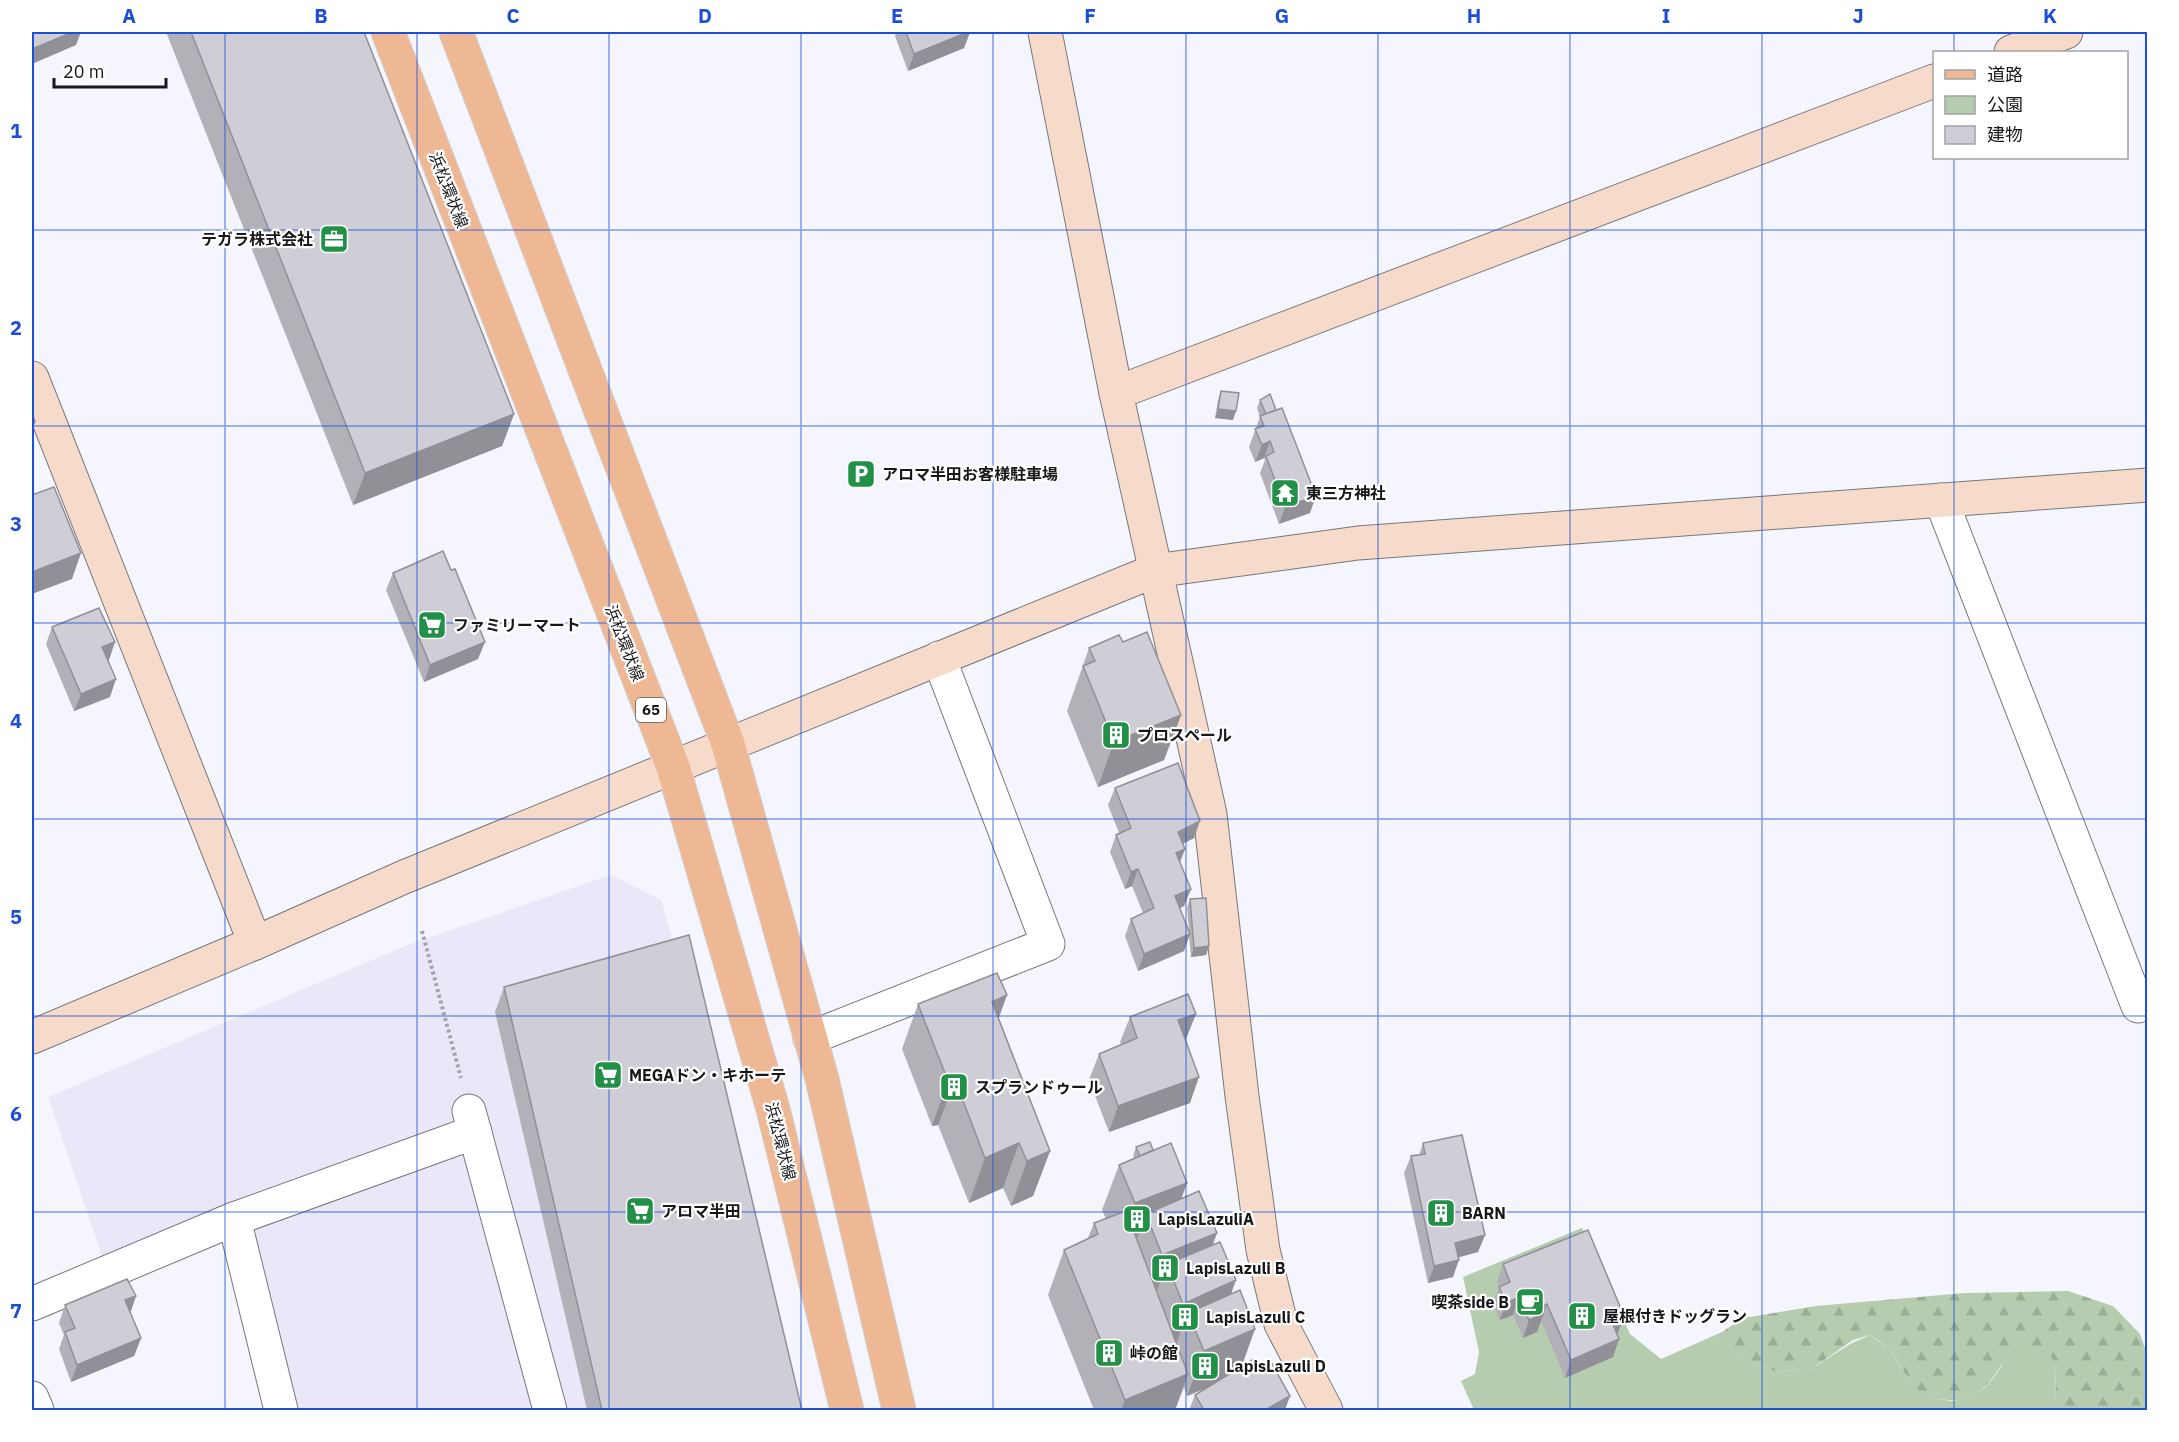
<svg xmlns="http://www.w3.org/2000/svg" width="2179" height="1442" font-family="'IBM Plex Sans','Noto Sans JP',sans-serif">
  <style>
    .built { fill: #eae8f8 }
    .forest { fill: url(#forest-firs) }
    .park { fill: #b5ccae }
    .lines { fill: none; stroke-linecap: round; stroke-linejoin: round }
    .street-casing { stroke: #77777e; stroke-width: 35 }
    .secondary-casing { stroke: #77777e; stroke-width: 35 }
    .primary-casing { stroke: #d1d1d1; stroke-width: 35 }
    .path { stroke: #a3a3a9; stroke-width: 4; stroke-dasharray: 3 3; stroke-linecap: butt }
    .street { stroke: #fff; stroke-width: 33 }
    .secondary { stroke: #f7dbca; stroke-width: 33 }
    .primary { stroke: #efb895; stroke-width: 33 }
    .wall { fill: #b2b1b8 }
    .shaded-wall { fill: #919096 }
    .building { fill: #cfced6; stroke: #919096; stroke-width: 1.5 }
    .grid { fill: none; stroke: #1d4ed8; stroke-width: 1.5; stroke-opacity: 0.55 }
    .labels { text-anchor: middle; stroke-width: 4.5; stroke-linejoin: round; paint-order: stroke }
    .shield { fill: #fff; stroke: #5d5d5f; stroke-width: 1.5 }
    .shield-label { font-size: 15px; font-weight: bold; fill: #17171a }
    .street-label { font-size: 16px; fill: #17171a; stroke: #fff }
    .poi-label { font-size: 16px; font-weight: bold; fill: #17171a; stroke: #fff; text-anchor: start }
    .neatline { fill: none; stroke: #1d4ed8; stroke-width: 2 }
    .grid-label { font-size: 20px; text-anchor: middle; font-weight: bold; fill: #1d4ed8 }
  </style>
  <defs>
    <pattern id="forest-firs" width="22" height="20" patternUnits="userSpaceOnUse" patternTransform="scale(1.5)"><rect width="22" height="20" fill="#b5ccae"/><path d="M5 1l3.5 6h-7zM16 11l3.5 6h-7z" fill="#9bae95"/></pattern>
  </defs>
  <rect width="100%" height="100%" fill="#f5f5fd"/>
  <path class="built" d="M611,875L661,900L775,1296L800,1410H284L230,1211L104,1262L48,1097L410,944Z"/>
  <path class="forest" d="M2068,1291L2113,1306L2140,1334L2147,1353V1410H2053L2056,1404L2055,1363L2002,1364C1988,1387 1972,1405 1942,1399C1933,1397 1923,1395 1916,1388C1904,1378 1900,1360 1889,1350C1884,1344 1877,1340 1870,1335L1853,1340L1813,1368L1776,1372L1736,1356L1722,1332L1743,1318L1816,1306L1965,1293Z"/>
  <path class="park" d="M1582,1228L1630,1334L1661,1359L1722,1332L1736,1356L1776,1372L1813,1368L1850,1344L1870,1335C1877,1341 1887,1346 1892,1353C1907,1375 1911,1392 1940,1399C1947,1400 1952,1402 1958,1400C1971,1397 1982,1392 1990,1382C2011,1359 2005,1338 2046,1348L2055,1363L2056,1404L2053,1410H1474L1461,1381L1475,1374L1479,1352L1463,1277Z"/>
  <g class="lines">
    <g class="street-casing">
      <g id="street">
        <path d="M1941,500L2138,1006"/>
        <path d="M810,1038L1048,944L939,658"/>
        <path d="M469,1111L550,1410"/>
        <path d="M234,1219L281,1410"/>
        <path d="M32,1304L234,1219L475,1132"/>
        <path d="M32,1398L37,1410"/>
      </g>
    </g>
    <g class="secondary-casing">
      <g id="secondary">
        <path d="M1045,32L1116,393"/>
        <path d="M2011,52L2066,32"/>
        <path d="M32,378L255,943"/>
        <path d="M32,1037L255,943L404,877L1154,571L1358,543L2148,485"/>
        <path d="M1326,1410L1281,1324L1263,1250L1242,1096L1210,814L1116,393L1934,81"/>
      </g>
    </g>
    <g class="primary-casing">
      <g id="primary">
        <path d="M388,32L673,767L773,1109L847,1410"/>
        <path d="M456,32L728,744L822,1079L899,1410"/>
      </g>
    </g>
    <path class="path" d="M422,931L461,1078"/>
    <use href="#street" class="street"/>
    <use href="#secondary" class="secondary"/>
    <use href="#primary" class="primary"/>
  </g>
  <g class="wall">
    <path d="M166,32H364L514,414L502,446L353,505Z"/>
    <path d="M897,32H970L964,48L908,71L895,36Z"/>
    <path d="M1221,391L1233,420L1215,418L1218,400Z"/>
    <path d="M1260,400L1310,513L1279,524L1260,473L1265,460L1264,458L1255,462L1249,447L1260,417L1257,408Z"/>
    <path d="M393,573L478,659L424,682L386,590Z"/>
    <path d="M52,627L109,660H108L110,697L74,711L46,644Z"/>
    <path d="M1123,642L1181,715L1164,760L1098,787L1067,711L1089,648Z"/>
    <path d="M1115,788L1194,838L1183,844L1185,849L1180,863L1191,889L1184,906L1180,908L1189,931L1187,908L1190,899L1209,946L1206,955L1191,957L1189,936L1184,951L1138,971L1125,936L1131,919L1143,913L1132,886L1125,889L1110,852L1116,835L1119,833L1108,805Z"/>
    <path d="M504,987L802,1410H587L495,1012Z"/>
    <path d="M918,1004L999,1018L1050,1151L1033,1196L1011,1206L1003,1188L969,1203L938,1125L932,1126L902,1049Z"/>
    <path d="M1130,1017L1186,1039L1185,1040L1190,1103L1109,1132L1089,1080L1099,1054L1121,1044L1120,1042Z"/>
    <path d="M1423,1143L1485,1235L1478,1252L1458,1257L1453,1277L1428,1283L1404,1173L1411,1156L1419,1155Z"/>
    <path d="M1136,1147L1153,1150L1182,1198L1213,1245L1232,1293L1242,1367L1285,1410H1189L1195,1395L1207,1388L1187,1396L1184,1387L1175,1410H1094L1048,1295L1064,1250L1088,1238L1094,1223L1106,1219L1102,1210L1119,1165L1134,1158L1133,1156Z"/>
    <path d="M1503,1264L1624,1316L1618,1333L1617,1334L1619,1339L1613,1357L1565,1378L1541,1321L1537,1332L1523,1338L1513,1315L1500,1320L1493,1304L1499,1287L1497,1282Z"/>
    <path d="M136,1296L130,1313L141,1338L134,1356L71,1382L59,1349L64,1335L59,1323L65,1305Z"/>
  </g>
  <g class="shaded-wall">
    <path d="M73,32H81L76,45L32,64V49Z"/>
    <path d="M968,32H970L964,48L908,71L914,54Z"/>
    <path d="M1218,409L1236,411L1233,420L1215,418Z"/>
    <path d="M514,414L502,446L353,505L365,473Z"/>
    <path d="M35,422L32,432V424Z"/>
    <path d="M1270,441L1264,458L1255,462L1262,445Z"/>
    <path d="M1316,496L1310,513L1279,524L1285,507Z"/>
    <path d="M81,553L72,579L32,594V572Z"/>
    <path d="M115,642L109,660L96,664L102,647Z"/>
    <path d="M485,642L478,659L424,682L430,665Z"/>
    <path d="M116,679L110,697L74,711L81,694Z"/>
    <path d="M1181,715L1164,760L1098,787L1114,742Z"/>
    <path d="M1200,821L1194,838L1172,849L1178,832Z"/>
    <path d="M1185,849L1178,866L1176,853Z"/>
    <path d="M1138,869L1132,886L1125,889L1131,872Z"/>
    <path d="M1191,889L1184,906L1169,913L1175,896Z"/>
    <path d="M1190,934L1184,951L1138,971L1144,954Z"/>
    <path d="M1209,946L1206,955L1191,957L1194,948Z"/>
    <path d="M1007,995L991,1040L992,1002Z"/>
    <path d="M1196,1014L1186,1039L1168,1046L1178,1020Z"/>
    <path d="M1199,1077L1190,1103L1109,1132L1118,1106Z"/>
    <path d="M955,1080L938,1125L932,1126L948,1081Z"/>
    <path d="M1019,1143L1003,1188L969,1203L985,1158Z"/>
    <path d="M1050,1151L1033,1196L1011,1206L1027,1161Z"/>
    <path d="M1187,1183L1171,1228L1146,1214L1136,1242L1119,1248L1135,1203Z"/>
    <path d="M1217,1233L1201,1278L1167,1264L1155,1296L1146,1300L1162,1255Z"/>
    <path d="M1485,1235L1478,1252L1449,1260L1455,1243Z"/>
    <path d="M1459,1260L1453,1277L1428,1283L1434,1266Z"/>
    <path d="M1236,1280L1220,1325L1188,1313L1176,1344L1166,1349L1183,1304Z"/>
    <path d="M136,1296L130,1314L125,1300Z"/>
    <path d="M1519,1297L1513,1315L1500,1320L1506,1303Z"/>
    <path d="M1547,1304L1537,1332L1523,1338L1529,1320L1540,1307Z"/>
    <path d="M1624,1316L1618,1333L1606,1340L1612,1322Z"/>
    <path d="M1255,1329L1239,1374L1187,1396L1204,1351Z"/>
    <path d="M141,1338L134,1356L71,1382L77,1365Z"/>
    <path d="M1619,1339L1613,1357L1565,1378L1571,1360Z"/>
    <path d="M1188,1374L1175,1410H1121L1125,1400Z"/>
    <path d="M1290,1396L1285,1410H1265Z"/>
  </g>
  <g class="building">
    <path d="M32,32H73L32,49Z"/>
    <path d="M191,32H364L514,414L365,473Z"/>
    <path d="M906,32H968L914,54Z"/>
    <path d="M1221,391L1239,393L1236,411L1218,409Z"/>
    <path d="M1270,394L1276,410L1266,414L1260,400Z"/>
    <path d="M1282,408L1316,496L1285,507L1266,456L1274,452L1270,441L1262,445L1255,429L1264,426L1260,416Z"/>
    <path d="M32,413L35,422L32,424Z"/>
    <path d="M54,487L81,553L32,572V495Z"/>
    <path d="M443,551L451,570L455,569L485,642L430,665L393,573Z"/>
    <path d="M99,608L115,642L102,647L116,679L81,694L52,627Z"/>
    <path d="M1147,632L1181,715L1114,742L1083,666L1095,661L1089,648L1119,635L1123,642Z"/>
    <path d="M1178,763L1200,821L1178,832L1185,849L1176,853L1191,889L1175,896L1190,934L1144,954L1131,919L1154,908L1138,869L1131,872L1116,835L1131,828L1115,788Z"/>
    <path d="M1206,898L1209,946L1194,948L1190,899Z"/>
    <path d="M689,935L802,1410H602L504,987Z"/>
    <path d="M997,973L1007,995L992,1002L1050,1151L1027,1161L1019,1143L985,1158L955,1080L948,1081L918,1004Z"/>
    <path d="M1188,994L1196,1014L1178,1020L1199,1077L1118,1106L1099,1054L1137,1038L1130,1017Z"/>
    <path d="M1462,1135L1485,1235L1455,1243L1459,1260L1434,1266L1411,1156L1425,1154L1423,1143Z"/>
    <path d="M1150,1142L1153,1150L1140,1156L1136,1147Z"/>
    <path d="M1171,1143L1187,1183L1135,1203L1119,1165Z"/>
    <path d="M1199,1191L1217,1233L1162,1255L1146,1214Z"/>
    <path d="M1126,1211L1188,1374L1125,1400L1064,1250L1098,1234L1094,1223Z"/>
    <path d="M1588,1230L1624,1316L1612,1322L1619,1339L1571,1360L1547,1304L1540,1307L1543,1314L1529,1320L1519,1297L1506,1303L1499,1287L1510,1282L1503,1264Z"/>
    <path d="M1220,1242L1236,1280L1183,1304L1167,1264Z"/>
    <path d="M127,1279L136,1296L125,1300L141,1338L77,1365L65,1332L75,1328L65,1305Z"/>
    <path d="M1240,1290L1255,1329L1204,1351L1188,1313Z"/>
    <path d="M1252,1360L1257,1368L1271,1362L1290,1396L1265,1410H1204L1195,1395Z"/>
  </g>
  <path class="grid" d="M225,32V1410M417,32V1410M609,32V1410M801,32V1410M993,32V1410M1186,32V1410M1378,32V1410M1570,32V1410M1762,32V1410M1954,32V52M1954,158V1410M32,230H2148M32,426H2148M32,623H2148M32,819H2148M32,1016H2148M32,1212H2148"/>
  <defs>
    <g id="office-square" transform="scale(1.5)"><rect x="-9" y="-9" width="18" height="18" rx="4" fill="#239048" stroke="#fff"/><path d="M-6-3h4V-5.5h4V-3h4V5H-6ZM-1-4.5V-3h2v-1.5ZM-6 0V1H6V0Z" fill="#fff"/></g>
    <g id="parking-square" transform="scale(1.5)"><rect x="-9" y="-9" width="18" height="18" rx="4" fill="#239048" stroke="#fff"/><path d="M-3.5-5.5H1a3.5 3.5 0 0 1 0 7H-1V5.5H-3.5ZM-1-3.4V-.6H.8a1.4 1.4 0 0 0 0-2.8Z" fill="#fff"/></g>
    <g id="temple-square" transform="scale(1.5)"><rect x="-9" y="-9" width="18" height="18" rx="4" fill="#239048" stroke="#fff"/><path d="M0-6L5-2H3V0L6.5 2.5H4V6H1.5V3h-3V6H-4V2.5H-6.5L-3 0V-2H-5Z" fill="#fff"/></g>
    <g id="supermarket-square" transform="scale(1.5)"><rect x="-9" y="-9" width="18" height="18" rx="4" fill="#239048" stroke="#fff"/><path d="M-6-5.5h2.5l.6 2H6L4.5 2H-2.5L-4.4-4H-6ZM-1.5 3.2a1.3 1.3 0 1 0 .1 0ZM3 3.2a1.3 1.3 0 1 0 .1 0Z" fill="#fff"/></g>
    <g id="building-square" transform="scale(1.5)"><rect x="-9" y="-9" width="18" height="18" rx="4" fill="#239048" stroke="#fff"/><path d="M-4-6H4V6H1V3H-1V6H-4ZM-2.5-4.3h1.7v1.8h-1.7ZM.8-4.3h1.7v1.8H.8ZM-2.5-1h1.7V.8h-1.7ZM.8-1h1.7V.8H.8Z" fill="#fff"/></g>
    <g id="cafe-square" transform="scale(1.5)"><rect x="-9" y="-9" width="18" height="18" rx="4" fill="#239048" stroke="#fff"/><path d="M-5.5-4.5H6V0H3Q3 3.5 0 3.5H-2.5Q-5.5 3.5-5.5 0ZM3-3.2v2h1.7v-2ZM-6 4.5H4V6H-6Z" fill="#fff"/></g>
  </defs>
  <g fill-rule="evenodd">
    <use href="#office-square" x="334" y="239"/>
    <use href="#parking-square" x="861" y="474"/>
    <use href="#temple-square" x="1285" y="493"/>
    <use href="#supermarket-square" x="432" y="625"/>
    <use href="#building-square" x="1116" y="735"/>
    <use href="#supermarket-square" x="608" y="1075"/>
    <use href="#building-square" x="954" y="1087"/>
    <use href="#supermarket-square" x="640" y="1211"/>
    <use href="#building-square" x="1441" y="1213"/>
    <use href="#building-square" x="1137" y="1219"/>
    <use href="#building-square" x="1165" y="1268"/>
    <use href="#cafe-square" x="1530" y="1302"/>
    <use href="#building-square" x="1582" y="1316"/>
    <use href="#building-square" x="1185" y="1317"/>
    <use href="#building-square" x="1109" y="1353"/>
    <use href="#building-square" x="1205" y="1366"/>
  </g>
  <g class="labels">
    <rect class="shield" x="636" y="698" width="30" height="24" rx="4.5"/>
    <g class="shield-label">
      <text x="651" y="715">65</text>
    </g>
    <g class="street-label">
      <text transform="translate(449 190) rotate(69)" y="6">浜松環状線</text>
      <text transform="translate(625 643) rotate(69)" y="6">浜松環状線</text>
      <text transform="translate(781 1141) rotate(76)" y="6">浜松環状線</text>
    </g>
    <g class="poi-label">
      <text x="313" y="245" text-anchor="end">テガラ株式会社</text>
      <text x="882" y="480">アロマ半田お客様駐車場</text>
      <text x="1306" y="499">東三方神社</text>
      <text x="453" y="631">ファミリーマート</text>
      <text x="1137" y="741">プロスペール</text>
      <text x="629" y="1081">MEGAドン・キホーテ</text>
      <text x="975" y="1093">スプランドゥール</text>
      <text x="661" y="1217">アロマ半田</text>
      <text x="1462" y="1219">BARN</text>
      <text x="1158" y="1225">LapisLazuliA</text>
      <text x="1186" y="1274">LapisLazuli B</text>
      <text x="1509" y="1308" text-anchor="end">喫茶side B</text>
      <text x="1603" y="1322">屋根付きドッグラン</text>
      <text x="1206" y="1323">LapisLazuli C</text>
      <text x="1130" y="1359">峠の館</text>
      <text x="1226" y="1372">LapisLazuli D</text>
    </g>
  </g>
  <rect width="2179" height="1442" fill="none" stroke="#ffffff" stroke-width="66"/>
  <rect x="1933" y="51" width="195" height="108" fill="#ffffff" stroke="#a2a2a3" stroke-width="1.5"/>
  <rect x="1945" y="70" width="30" height="9" fill="#efb895" stroke="#a2a2a3" stroke-width="1.5"/>
  <text x="1987" y="81" font-size="18" fill="#17171a">道路</text>
  <rect x="1945" y="96" width="30" height="18" fill="#b5ccae" stroke="#a2a2a3" stroke-width="1.5"/>
  <text x="1987" y="111" font-size="18" fill="#17171a">公園</text>
  <rect x="1945" y="126" width="30" height="18" fill="#cfced6" stroke="#a2a2a3" stroke-width="1.5"/>
  <text x="1987" y="141" font-size="18" fill="#17171a">建物</text>
  <path d="M54 78v9h112v-9" fill="none" stroke="#17171a" stroke-width="3"/>
  <text x="63" y="78" font-size="18" fill="#17171a" stroke="#ffffff" stroke-width="4.5" paint-order="stroke">20 m</text>
  <rect x="33" y="33" width="2113" height="1376" class="neatline"/>
  <g class="grid-label">
    <text x="129" y="23">A</text>
    <text x="321" y="23">B</text>
    <text x="513" y="23">C</text>
    <text x="705" y="23">D</text>
    <text x="897" y="23">E</text>
    <text x="1090" y="23">F</text>
    <text x="1282" y="23">G</text>
    <text x="1474" y="23">H</text>
    <text x="1666" y="23">I</text>
    <text x="1858" y="23">J</text>
    <text x="2050" y="23">K</text>
    <text x="16" y="138">1</text>
    <text x="16" y="335">2</text>
    <text x="16" y="531">3</text>
    <text x="16" y="728">4</text>
    <text x="16" y="924">5</text>
    <text x="16" y="1121">6</text>
    <text x="16" y="1318">7</text>
  </g>
</svg>
